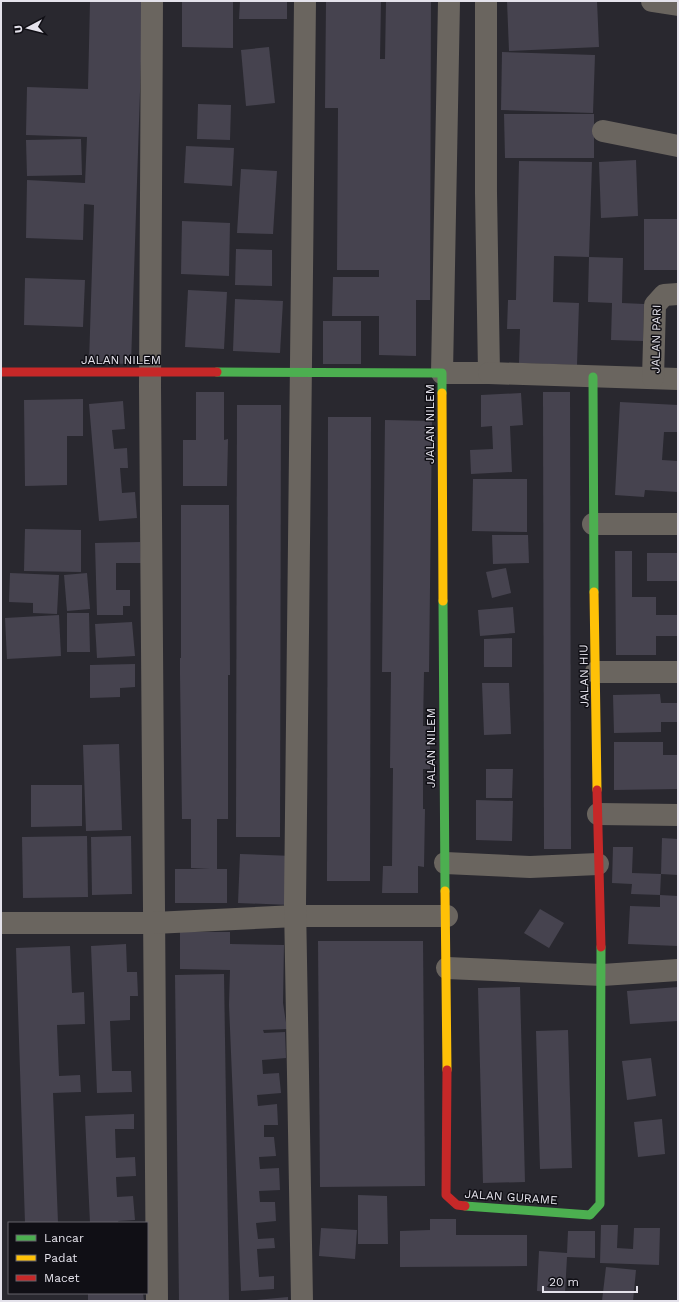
<svg xmlns="http://www.w3.org/2000/svg" width="679" height="1302" font-family="'Work Sans',sans-serif">
  <style>
    .building { fill: #46434f }
    .lines { fill: none; stroke-linecap: round; stroke-linejoin: round }
    .street { stroke: #6a655f; stroke-width: 22 }
    .fast { stroke: #4caf50; stroke-width: 9 }
    .slow { stroke: #ffc107; stroke-width: 9 }
    .jam { stroke: #c62828; stroke-width: 9 }
    .labels { text-anchor: middle; stroke-width: 3; stroke-linejoin: round; paint-order: stroke }
    .street-label { font-size: 12px; fill: #e4e2eb; stroke: #100f15 }
  </style>
  <rect width="100%" height="100%" fill="#29282f"/>
  <g class="building">
    <path d="M90,1H143L131,364L89,363L94,205L84,204L83,240L26,238L27,180L85,183L87,137L26,135L27,87L88,89Z"/>
    <path d="M182,1H233V48L182,47Z"/>
    <path d="M240,1H287V19H239Z"/>
    <path d="M326,1H381L380,59H385L386,1H431L430,300H416V356L379,355V316H332L333,277H379V270H337L338,108H325Z"/>
    <path d="M507,1H597L599,47L509,51Z"/>
    <path d="M269,47L275,103L246,106L241,50Z"/>
    <path d="M502,52L595,55L593,113L501,110Z"/>
    <path d="M198,104L231,105L230,140L197,139Z"/>
    <path d="M504,114H594V158H505Z"/>
    <path d="M81,139L82,175L27,176L26,140Z"/>
    <path d="M186,146L234,148L232,186L184,183Z"/>
    <path d="M636,160L638,216L601,218L599,162Z"/>
    <path d="M519,161L592,162L589,257L554,256L553,302L579,303L577,365L519,363L520,329H507L508,300H516Z"/>
    <path d="M241,169L277,171L273,234L237,233Z"/>
    <rect x="644" y="219" width="34" height="51"/>
    <path d="M182,221L230,223L229,276L181,274Z"/>
    <path d="M236,249L272,250V286L235,285Z"/>
    <path d="M589,257L623,258L622,303L644,304L643,341L611,340L612,303L588,302Z"/>
    <path d="M25,278L85,280L83,327L24,325Z"/>
    <path d="M188,290L227,292L224,349L185,347Z"/>
    <path d="M235,299L283,301L280,353L233,351Z"/>
    <rect x="323" y="321" width="38" height="43"/>
    <path d="M196,392H224V440L228,439L227,486H183V440H196Z"/>
    <path d="M543,392H570L571,849H544Z"/>
    <path d="M521,393L523,425L510,426L512,472L471,474L470,450L493,449L492,426L481,427V395Z"/>
    <path d="M83,399V436H67V485L25,486L24,400Z"/>
    <path d="M123,401L125,429L112,430L114,449L127,448L128,468H120L122,493L135,492L137,518L99,521L89,404Z"/>
    <path d="M620,402L678,405V432H664L662,460L678,461V492L645,490L644,497L615,495Z"/>
    <path d="M237,405H281L280,837H236Z"/>
    <path d="M328,417H371L370,881H327Z"/>
    <path d="M385,420L432,421L429,672H424L423,726H430V769H423V809H425L424,867L418,866V893H382L383,866H392L393,768H390L391,672H382Z"/>
    <path d="M473,479H527V532L472,531Z"/>
    <path d="M181,505H229L230,675H228V819H217V869H227V903H175V869H210L191,868V819H182L180,675V658H181Z"/>
    <path d="M25,529L81,530V572L24,571Z"/>
    <path d="M492,535H528L529,563L493,564Z"/>
    <path d="M140,542L141,563H116V590H130V606H123V615H97L95,543Z"/>
    <path d="M615,551H632V597H656V615H678V636H656V655H616Z"/>
    <rect x="647" y="553" width="31" height="28"/>
    <path d="M506,568L511,593L492,598L486,572Z"/>
    <path d="M10,573L59,575L57,614L33,613V603L9,602Z"/>
    <path d="M87,573L90,609L67,611L64,575Z"/>
    <path d="M513,607L515,633L480,636L478,610Z"/>
    <path d="M67,613H89L90,652H67Z"/>
    <path d="M59,615L61,656L7,659L5,618Z"/>
    <path d="M132,622L135,656L97,658L95,624Z"/>
    <path d="M512,638V667H484V639Z"/>
    <path d="M135,664V687L120,688V697L90,698V665Z"/>
    <path d="M482,683H509L511,734L484,735Z"/>
    <path d="M660,694L661,703H678V722H661V732L614,733L613,695Z"/>
    <path d="M614,742H663V755H678V789L614,790Z"/>
    <path d="M119,744L122,830L86,831L83,745Z"/>
    <path d="M486,769H513L512,798H486Z"/>
    <path d="M31,785H82V826L31,827Z"/>
    <path d="M476,800L513,801L512,841L476,840Z"/>
    <path d="M87,836L88,897L23,898L22,837Z"/>
    <path d="M131,836L132,894L92,895L91,837Z"/>
    <path d="M662,838L678,839V875L661,874Z"/>
    <path d="M613,847H633L632,873L661,874L660,895L631,894L632,884L612,883Z"/>
    <path d="M240,854L293,856L291,905L238,903Z"/>
    <path d="M660,895L678,896V946L628,944L630,906L660,907Z"/>
    <path d="M540,909L564,923L549,948L524,933Z"/>
    <path d="M180,932H230V944L284,945L283,1003L287,1029L263,1030L264,1033L285,1032L286,1058L262,1060L263,1074L279,1073L281,1093L257,1095L258,1106L277,1104L278,1125H264V1137H274L276,1156L259,1157L260,1169L279,1168L280,1190L259,1191L260,1202H275L276,1221L256,1223L258,1239L274,1238L275,1248L257,1249L259,1277L274,1276V1289L241,1291L229,1005L230,970L180,969Z"/>
    <path d="M318,941H423L425,1186L320,1187Z"/>
    <path d="M126,944L127,972H137L138,996H130V1020L110,1021L112,1071H131L132,1092L97,1093L91,946Z"/>
    <path d="M70,946L72,993L84,992L85,1024L57,1025L59,1076L80,1075L81,1092L53,1093L58,1223H25L16,948Z"/>
    <path d="M224,974L229,1301H179L175,975Z"/>
    <path d="M520,987L525,1182L483,1183L478,988Z"/>
    <path d="M678,987V1021L630,1024L627,991Z"/>
    <path d="M568,1030L572,1168L540,1169L536,1031Z"/>
    <path d="M651,1058L656,1096L627,1100L622,1061Z"/>
    <path d="M134,1114V1129H115L116,1158L135,1157L136,1176L116,1177L117,1197L133,1196L135,1220L118,1221L119,1223H90L85,1116Z"/>
    <path d="M662,1119L665,1154L638,1157L634,1122Z"/>
    <path d="M358,1195L387,1196L388,1244H358Z"/>
    <path d="M430,1219H456V1235H527V1266L400,1267V1231L430,1230Z"/>
    <path d="M601,1225H618L617,1248L633,1249L634,1228H660L659,1265L600,1263Z"/>
    <path d="M321,1228L357,1230L355,1259L319,1256Z"/>
    <path d="M568,1231H595V1258L567,1257L565,1293L537,1291L539,1251L567,1253Z"/>
    <path d="M606,1267L636,1270L633,1301H602Z"/>
    <path d="M88,1293H143L144,1301H88Z"/>
    <path d="M288,1297V1301H256V1300Z"/>
  </g>
  <g class="lines">
    <g class="street">
      <path d="M152,1L150,386L157,1301"/>
      <path d="M449,1L442,373H489L486,193V1"/>
      <path d="M652,1L678,5"/>
      <path d="M603,131L678,146"/>
      <path d="M489,373L678,379"/>
      <path d="M653,378L655,305L664,295L678,294"/>
      <path d="M593,524H678"/>
      <path d="M596,672H678"/>
      <path d="M598,814L678,815"/>
      <path d="M445,863L530,867L598,864"/>
      <path d="M1,923H154L296,916H447"/>
      <path d="M447,968L602,975L678,970"/>
      <path d="M302,1301L295,904L305,1"/>
    </g>
    <g class="fast">
      <path d="M217,372L442,373V393"/>
      <path d="M593,377L594,592"/>
      <path d="M443,601L445,891"/>
      <path d="M465,1206L590,1215L600,1204L601,947"/>
    </g>
    <g class="slow">
      <path d="M442,393L443,601"/>
      <path d="M594,592L597,790"/>
      <path d="M445,891L447,1070"/>
    </g>
    <g class="jam">
      <path d="M1,372H217"/>
      <path d="M597,790L601,947"/>
      <path d="M447,1070L446,1195L457,1205L465,1206"/>
    </g>
  </g>
  <g class="labels">
    <g class="street-label">
      <text transform="translate(656 339) rotate(-89)" y="4">JALAN PARI</text>
      <text x="121" y="364">JALAN NILEM</text>
      <text transform="translate(430 424) rotate(-90)" y="4">JALAN NILEM</text>
      <text transform="translate(584 676) rotate(-91)" y="4">JALAN HIU</text>
      <text transform="translate(431 748) rotate(-90)" y="4">JALAN NILEM</text>
      <text transform="translate(511 1197) rotate(4)" y="4">JALAN GURAME</text>
    </g>
  </g>
  <rect width="679" height="1302" fill="none" stroke="#e4e2eb" stroke-width="4"/>
  <rect x="8" y="1222" width="140" height="72" fill="#100f15" stroke="#65636b"/>
  <rect x="16" y="1235" width="20" height="6" fill="#4caf50" stroke="#65636b"/>
  <text x="44" y="1242" font-size="12" fill="#e4e2eb">Lancar</text>
  <rect x="16" y="1255" width="20" height="6" fill="#ffc107" stroke="#65636b"/>
  <text x="44" y="1262" font-size="12" fill="#e4e2eb">Padat</text>
  <rect x="16" y="1275" width="20" height="6" fill="#c62828" stroke="#65636b"/>
  <text x="44" y="1282" font-size="12" fill="#e4e2eb">Macet</text>
  <g transform="translate(28 28) rotate(263)" stroke="#100f15" stroke-width="3" paint-order="stroke">
  <path d="M0-3L7 15L0 10L-7 15Z" fill="#e4e2eb"/>
  <text y="-6" font-size="11" font-weight="bold" text-anchor="middle" fill="#e4e2eb">U</text>
  </g>
  <path d="M543 1286v6h94v-6" fill="none" stroke="#e4e2eb" stroke-width="2"/>
  <text x="549" y="1286" font-size="12" fill="#e4e2eb" stroke="#100f15" stroke-width="3" paint-order="stroke">20 m</text>
</svg>
